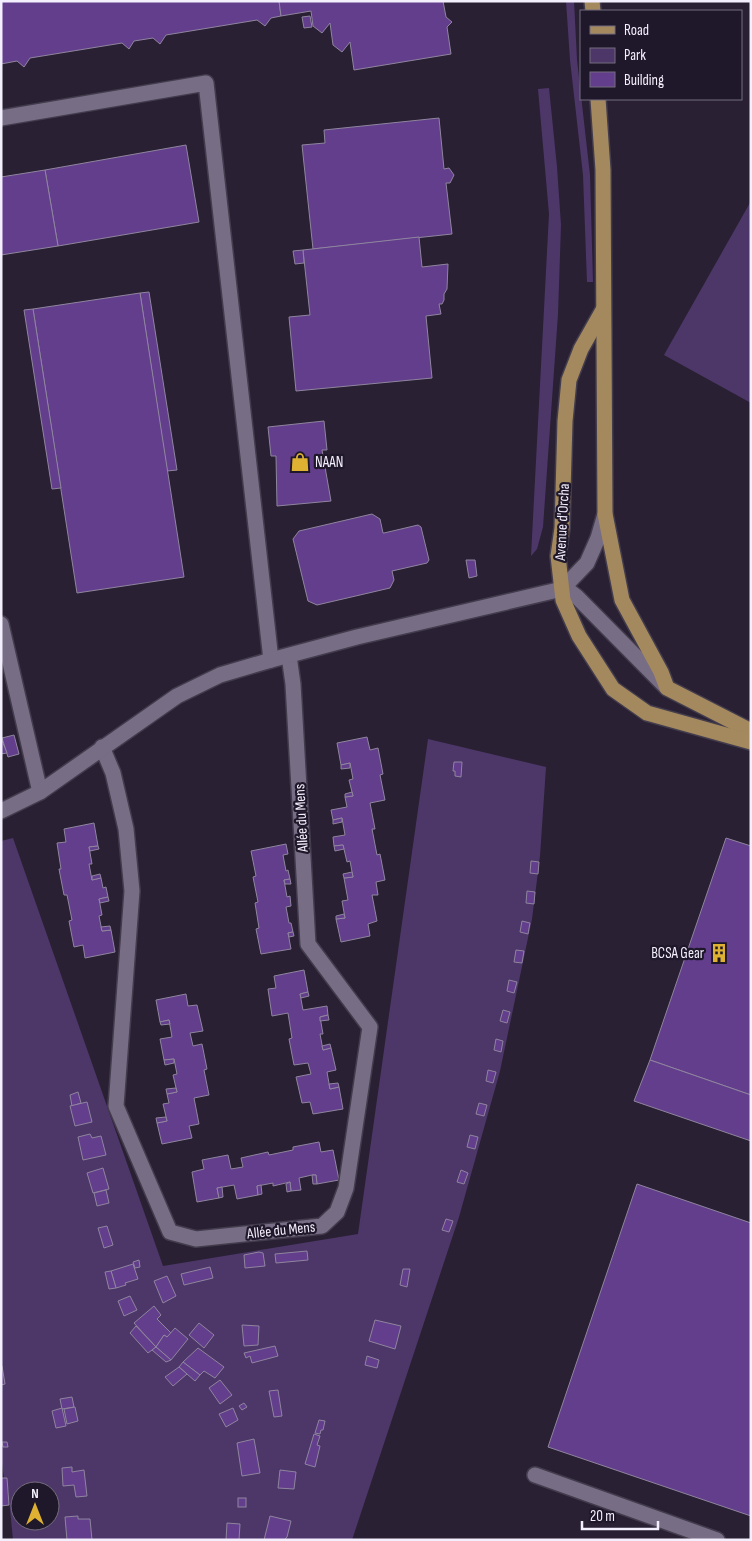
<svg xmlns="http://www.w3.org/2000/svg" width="752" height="1541" font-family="'Sofia Sans Condensed',sans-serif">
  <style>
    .green { fill: #4d3768; fill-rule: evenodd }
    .building { fill: #633e8c; stroke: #8f859e }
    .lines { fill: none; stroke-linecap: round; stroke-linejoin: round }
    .minor-casing { stroke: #433c4d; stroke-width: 18 }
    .major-casing { stroke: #433c4d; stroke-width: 18 }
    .minor { stroke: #776d85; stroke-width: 15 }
    .major { stroke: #a3895d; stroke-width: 15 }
    .labels { text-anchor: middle; stroke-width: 4.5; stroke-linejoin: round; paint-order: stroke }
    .poi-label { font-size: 15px; fill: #f4effd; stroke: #1f172a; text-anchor: start }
    .street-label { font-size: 15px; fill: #f4effd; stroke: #1f172a }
  </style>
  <rect width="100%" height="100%" fill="#292034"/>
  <g class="green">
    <path d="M566,1H574L577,60L590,175L593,282H587L583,175L570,60Z"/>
    <path d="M549,88L557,167L561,225L558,314L543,527L537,549L531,556L549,214L538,89Z"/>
    <path d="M751,201V403L664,355Z"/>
    <path d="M428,739L546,767L540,856L532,919L500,1071L459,1217L352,1540H13L7,1478H4L1,1456V841L13,838L163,1266L358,1234ZM20,1491H50V1521H20Z"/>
  </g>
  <g class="building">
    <path d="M1,1H279L281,16L271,18L265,26L257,20L166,35L160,44L153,38L134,41L129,49L122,43L30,58L24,67L17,61L1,64Z"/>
    <path d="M279,1H443L446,17L452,22L447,27L451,54L354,70L350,42L342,52L333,45L330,23L322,33L313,26L311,11L281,16Z"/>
    <path d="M310,16L312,27L304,28L302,17Z"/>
    <path d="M439,118L444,169L449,168L454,175L450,183H446L452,234L313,249L302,145L325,143L324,130Z"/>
    <path d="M186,145L199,222L58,246L45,170Z"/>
    <path d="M45,170L58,246L1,255V177Z"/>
    <path d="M419,237L422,267L448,264L447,289L444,294V300L442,304H439L441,314L426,316L432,378L296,391L289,317L310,315L303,250Z"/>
    <path d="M303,250L304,263L295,264L293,251Z"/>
    <path d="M149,292L177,470L167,471L140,293Z"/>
    <path d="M140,293L184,577L77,593L33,309Z"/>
    <path d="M33,309L61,488L52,489L24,310Z"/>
    <path d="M324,421L327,450H322L331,501L277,506L276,456H271L268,427Z"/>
    <path d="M372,514L380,519L383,533H384L418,525L421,527L429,560L427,563L392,571L394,580L390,588L317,605L308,601L293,539L299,531Z"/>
    <path d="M466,560H475L477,576L469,578Z"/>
    <path d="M14,735L19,754L8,757L2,738Z"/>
    <path d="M367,737L370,750L378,748L383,774L380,775L385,800L370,803L375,829H372L377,855L380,854L385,880L376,882L378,895H372L377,921L368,924L370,936L341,942L336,919L345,918L342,901L348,900L344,878L353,877L350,861L347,862L343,845L334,846L333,837L345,835L342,818L333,820L331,810L347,807L345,797L353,796L349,780L353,779L350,763L341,765L337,743Z"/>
    <path d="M1,738L7,753L1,754Z"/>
    <path d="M454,762H462L461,777L455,776V771H453Z"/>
    <path d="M350,763V768L341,769V765Z"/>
    <path d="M352,792L353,796L345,797V794Z"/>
    <path d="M342,818V822L333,824V820Z"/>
    <path d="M94,823L98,846L89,847L92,864H89L92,880L101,878L103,888L106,887L108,897L99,899L102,915L99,916L102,931L111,930L115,952L85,958L83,945L74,947L69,921L72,920L67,895H64L59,869H61L57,843L66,842L64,829Z"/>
    <path d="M726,838L751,846V1095L650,1060Z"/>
    <path d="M286,844L288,854L283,855L286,871L288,870L290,879L284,880L287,897L290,896L291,906L286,907L289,923H291L293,932L288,933L291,949L261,954L256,929L259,928L255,903L258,902L253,877L256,876L251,851Z"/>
    <path d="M343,845L344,849L335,851L334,846Z"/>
    <path d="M98,846L99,849L90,851L89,847Z"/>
    <path d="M531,861L539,862L538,874L530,873Z"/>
    <path d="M352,872L353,877L344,878L343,874Z"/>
    <path d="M100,874L101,878L92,880V876Z"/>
    <path d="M290,879L291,884H285L284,880Z"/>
    <path d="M527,891L535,892L534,904L526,903Z"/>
    <path d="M108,897L109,901L100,903L99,899Z"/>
    <path d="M344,914L345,918L336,919V916Z"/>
    <path d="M522,921L530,923L528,934L520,932Z"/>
    <path d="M110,926L111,930L102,931L101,927Z"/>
    <path d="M293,932L294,936L289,937L288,933Z"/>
    <path d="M516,950L524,951L522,963L514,962Z"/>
    <path d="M304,970L308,992L300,994L303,1010L327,1006L328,1015L320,1017L323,1034H320L323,1050L331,1048L336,1070L327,1072L330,1089L339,1087L343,1109L313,1114L310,1102L302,1103L296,1077L311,1074L308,1063L294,1065L289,1039L292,1038L288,1013L272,1016L268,989L276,988L274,976Z"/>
    <path d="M509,980L517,982L514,993L507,991Z"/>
    <path d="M308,992L309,996L301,998L300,994Z"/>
    <path d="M186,994L188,1006L197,1005L203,1031L190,1033L193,1046L202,1044L207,1069L204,1070L209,1095L194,1098L199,1124L189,1126L192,1138L162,1144L157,1123L167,1121L163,1104L169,1103L167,1094L177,1092L173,1075L177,1074L174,1059L164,1060L160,1039L172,1037L169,1020L160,1022L156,1000Z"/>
    <path d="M503,1010L510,1012L507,1023L500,1021Z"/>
    <path d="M328,1015L329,1020L320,1021V1017Z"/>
    <path d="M169,1020L170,1024L161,1025L160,1022Z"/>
    <path d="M496,1039L503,1041L501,1052L494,1050Z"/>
    <path d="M330,1044L331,1048L323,1050L322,1046Z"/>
    <path d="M174,1059V1063L165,1065L164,1060Z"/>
    <path d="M650,1060L751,1095V1141L634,1101Z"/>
    <path d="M488,1070L496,1072L493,1083L486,1081Z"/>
    <path d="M338,1083L339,1087L330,1089L329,1084Z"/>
    <path d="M176,1088L177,1092L167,1094L166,1089Z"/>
    <path d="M78,1092L81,1103L72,1106L70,1095Z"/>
    <path d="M87,1102L92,1122L75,1126L70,1106Z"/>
    <path d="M479,1103L487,1105L484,1116L476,1114Z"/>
    <path d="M166,1117L167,1121L157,1123L156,1118Z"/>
    <path d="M90,1134L92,1138L101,1136L106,1155L83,1160L78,1137Z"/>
    <path d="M470,1135L478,1137L475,1149L467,1147Z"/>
    <path d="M319,1142L321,1152L333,1150L339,1180L317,1184L316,1175H312L299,1178L301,1190L291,1191L290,1182L273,1186V1183L257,1186L258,1195L237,1199L234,1185L217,1188L219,1198L197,1202L192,1172L204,1169L202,1160L228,1155L231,1169L243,1167L241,1158L268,1152L269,1155L293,1150V1147Z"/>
    <path d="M103,1168L109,1189L93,1193L87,1173Z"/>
    <path d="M461,1170L468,1173L464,1184L457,1182Z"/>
    <path d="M312,1175H316L317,1184H313Z"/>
    <path d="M290,1182L291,1191L287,1192L286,1184Z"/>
    <path d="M637,1184L751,1223V1516L548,1447Z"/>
    <path d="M261,1185L262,1194L258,1195L257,1186Z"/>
    <path d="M222,1187L223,1197L219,1198L217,1188Z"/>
    <path d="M106,1190L109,1203L97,1206L94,1193Z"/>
    <path d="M446,1219L453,1221L449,1232L442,1230Z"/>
    <path d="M107,1226L113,1245L104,1248L98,1228Z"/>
    <path d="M307,1251L308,1260L276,1263L275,1254Z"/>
    <path d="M259,1252L263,1253L265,1266L245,1268L244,1255Z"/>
    <path d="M139,1260L140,1267L135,1268L133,1262Z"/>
    <path d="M133,1264L138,1279L125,1283L126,1285L116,1288L111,1271Z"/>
    <path d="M210,1267L213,1278L184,1285L181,1274Z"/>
    <path d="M403,1269H410L407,1287L400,1285Z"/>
    <path d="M111,1271L116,1288L109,1289L105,1272Z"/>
    <path d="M167,1276L176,1296L163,1303L154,1281Z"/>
    <path d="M130,1296L137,1310L124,1316L118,1301Z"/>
    <path d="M154,1306L161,1315L157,1319L171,1333L167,1337L164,1335L156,1347L134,1323Z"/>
    <path d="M375,1320L401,1326L395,1349L369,1341Z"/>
    <path d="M199,1323L214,1335L204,1348L189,1335Z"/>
    <path d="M242,1325L259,1326L258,1345L244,1346Z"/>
    <path d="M136,1326L156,1347L148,1353L130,1333Z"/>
    <path d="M175,1328L188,1339L171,1360L156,1347L164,1335L167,1337Z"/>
    <path d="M275,1346L278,1356L252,1363L250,1356L246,1358L244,1353Z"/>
    <path d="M156,1347L171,1360L166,1362L152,1350Z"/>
    <path d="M198,1348L224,1367L215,1378L204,1371L200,1375L183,1362Z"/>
    <path d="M367,1356L379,1360L377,1368L365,1365Z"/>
    <path d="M183,1362L200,1375L195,1381L179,1367Z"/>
    <path d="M2,1366L5,1384L1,1385V1367Z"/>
    <path d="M179,1367L187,1374L173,1386L165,1377Z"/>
    <path d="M220,1380L232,1395L220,1404L209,1388Z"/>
    <path d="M278,1390L282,1416L274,1417L269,1391Z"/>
    <path d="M72,1397L74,1407L62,1409L60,1399Z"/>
    <path d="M244,1403L247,1407L242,1410L239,1406Z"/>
    <path d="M75,1407L78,1421L67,1424L64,1409Z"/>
    <path d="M62,1408L66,1426L56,1428L52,1411Z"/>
    <path d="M233,1408L238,1420L226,1427L219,1414Z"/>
    <path d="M319,1420L325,1421L323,1430H321L320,1434L315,1433Z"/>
    <path d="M314,1434L320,1436L317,1445L320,1446L315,1467L305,1464Z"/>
    <path d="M254,1439L260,1473L242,1476L237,1443Z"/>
    <path d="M2,1442H7L8,1447H3Z"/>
    <path d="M72,1467V1472L84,1470L87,1496L76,1497L74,1485L63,1486L62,1468Z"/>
    <path d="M280,1470L296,1472L294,1489L278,1488Z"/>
    <path d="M1,1478H7L9,1505L1,1506Z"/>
    <rect x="238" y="1498" width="8" height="9"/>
    <path d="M78,1516V1519H90L92,1540H67L65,1517Z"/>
    <path d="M270,1516L291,1521L287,1537L284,1540H264Z"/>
    <path d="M227,1523L240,1524L239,1540H226Z"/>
  </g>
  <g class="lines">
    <g class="minor-casing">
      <g id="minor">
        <path d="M1,118L206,83L271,660"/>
        <path d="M562,589L568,590L577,597L667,688"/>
        <path d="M1,624L40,792"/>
        <path d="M102,747L113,773L126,829L132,891L116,1106L170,1232L196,1239L322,1226L337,1212L346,1188L370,1027L308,944L293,684L289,656"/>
        <path d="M1,811L40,792L177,696L220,675L271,660L357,637L562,589L587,563L598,538L605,514"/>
        <path d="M535,1475L717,1540"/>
      </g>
    </g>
    <g class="major-casing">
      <g id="major">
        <path d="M592,1L593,11"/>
        <path d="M598,99L603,170L605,514L622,600L661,672L667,688L751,731"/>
        <path d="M603,310L581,349L569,380L565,421L562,528L558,556L563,600L579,636L613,689L647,713L751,742"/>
      </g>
    </g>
    <use href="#minor" class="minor"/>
    <use href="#major" class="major"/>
  </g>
  <defs>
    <g id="shop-bare" transform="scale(1.5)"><path d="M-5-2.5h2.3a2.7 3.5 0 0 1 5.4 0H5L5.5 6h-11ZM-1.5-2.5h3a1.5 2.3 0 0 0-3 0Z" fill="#deb133" stroke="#1f172a" stroke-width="2.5" paint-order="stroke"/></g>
    <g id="building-bare" transform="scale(1.5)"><path d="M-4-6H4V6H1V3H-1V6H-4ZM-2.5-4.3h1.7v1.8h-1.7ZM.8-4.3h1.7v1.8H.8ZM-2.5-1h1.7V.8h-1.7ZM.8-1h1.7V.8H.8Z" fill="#deb133" stroke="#1f172a" stroke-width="2.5" paint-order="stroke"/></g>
  </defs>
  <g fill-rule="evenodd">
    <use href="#shop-bare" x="300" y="462"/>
    <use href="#building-bare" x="719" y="953"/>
  </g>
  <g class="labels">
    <g class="poi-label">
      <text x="315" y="467">NAAN</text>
      <text x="704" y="958" text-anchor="end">BCSA Gear</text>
    </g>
    <g class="street-label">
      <text transform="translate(562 522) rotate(-87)" y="5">Avenue d'Orcha</text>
      <text transform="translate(301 818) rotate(-93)" y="5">Allée du Mens</text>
      <text transform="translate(281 1230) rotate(-6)" y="5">Allée du Mens</text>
    </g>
  </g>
  <rect width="752" height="1541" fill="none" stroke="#f4effd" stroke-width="5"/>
  <rect x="580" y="10" width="162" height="90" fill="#1f172a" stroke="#746d7e"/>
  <rect x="590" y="26" width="25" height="8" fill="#a3895d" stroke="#746d7e"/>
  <text x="624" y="35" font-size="15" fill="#f4effd">Road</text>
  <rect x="590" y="48" width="25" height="15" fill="#4d3768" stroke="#746d7e"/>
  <text x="624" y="60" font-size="15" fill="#f4effd">Park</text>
  <rect x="590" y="72" width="25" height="15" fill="#633e8c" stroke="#746d7e"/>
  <text x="624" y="85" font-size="15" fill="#f4effd">Building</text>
  <g transform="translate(35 1506)"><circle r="24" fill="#1f172a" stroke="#746d7e"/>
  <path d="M0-4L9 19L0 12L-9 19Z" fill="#deb133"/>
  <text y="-8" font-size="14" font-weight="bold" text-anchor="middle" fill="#f4effd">N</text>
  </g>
  <path d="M582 1521v8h76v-8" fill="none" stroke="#f4effd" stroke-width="2.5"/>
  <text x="590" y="1521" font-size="15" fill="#f4effd" stroke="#1f172a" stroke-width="4" paint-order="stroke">20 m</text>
</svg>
